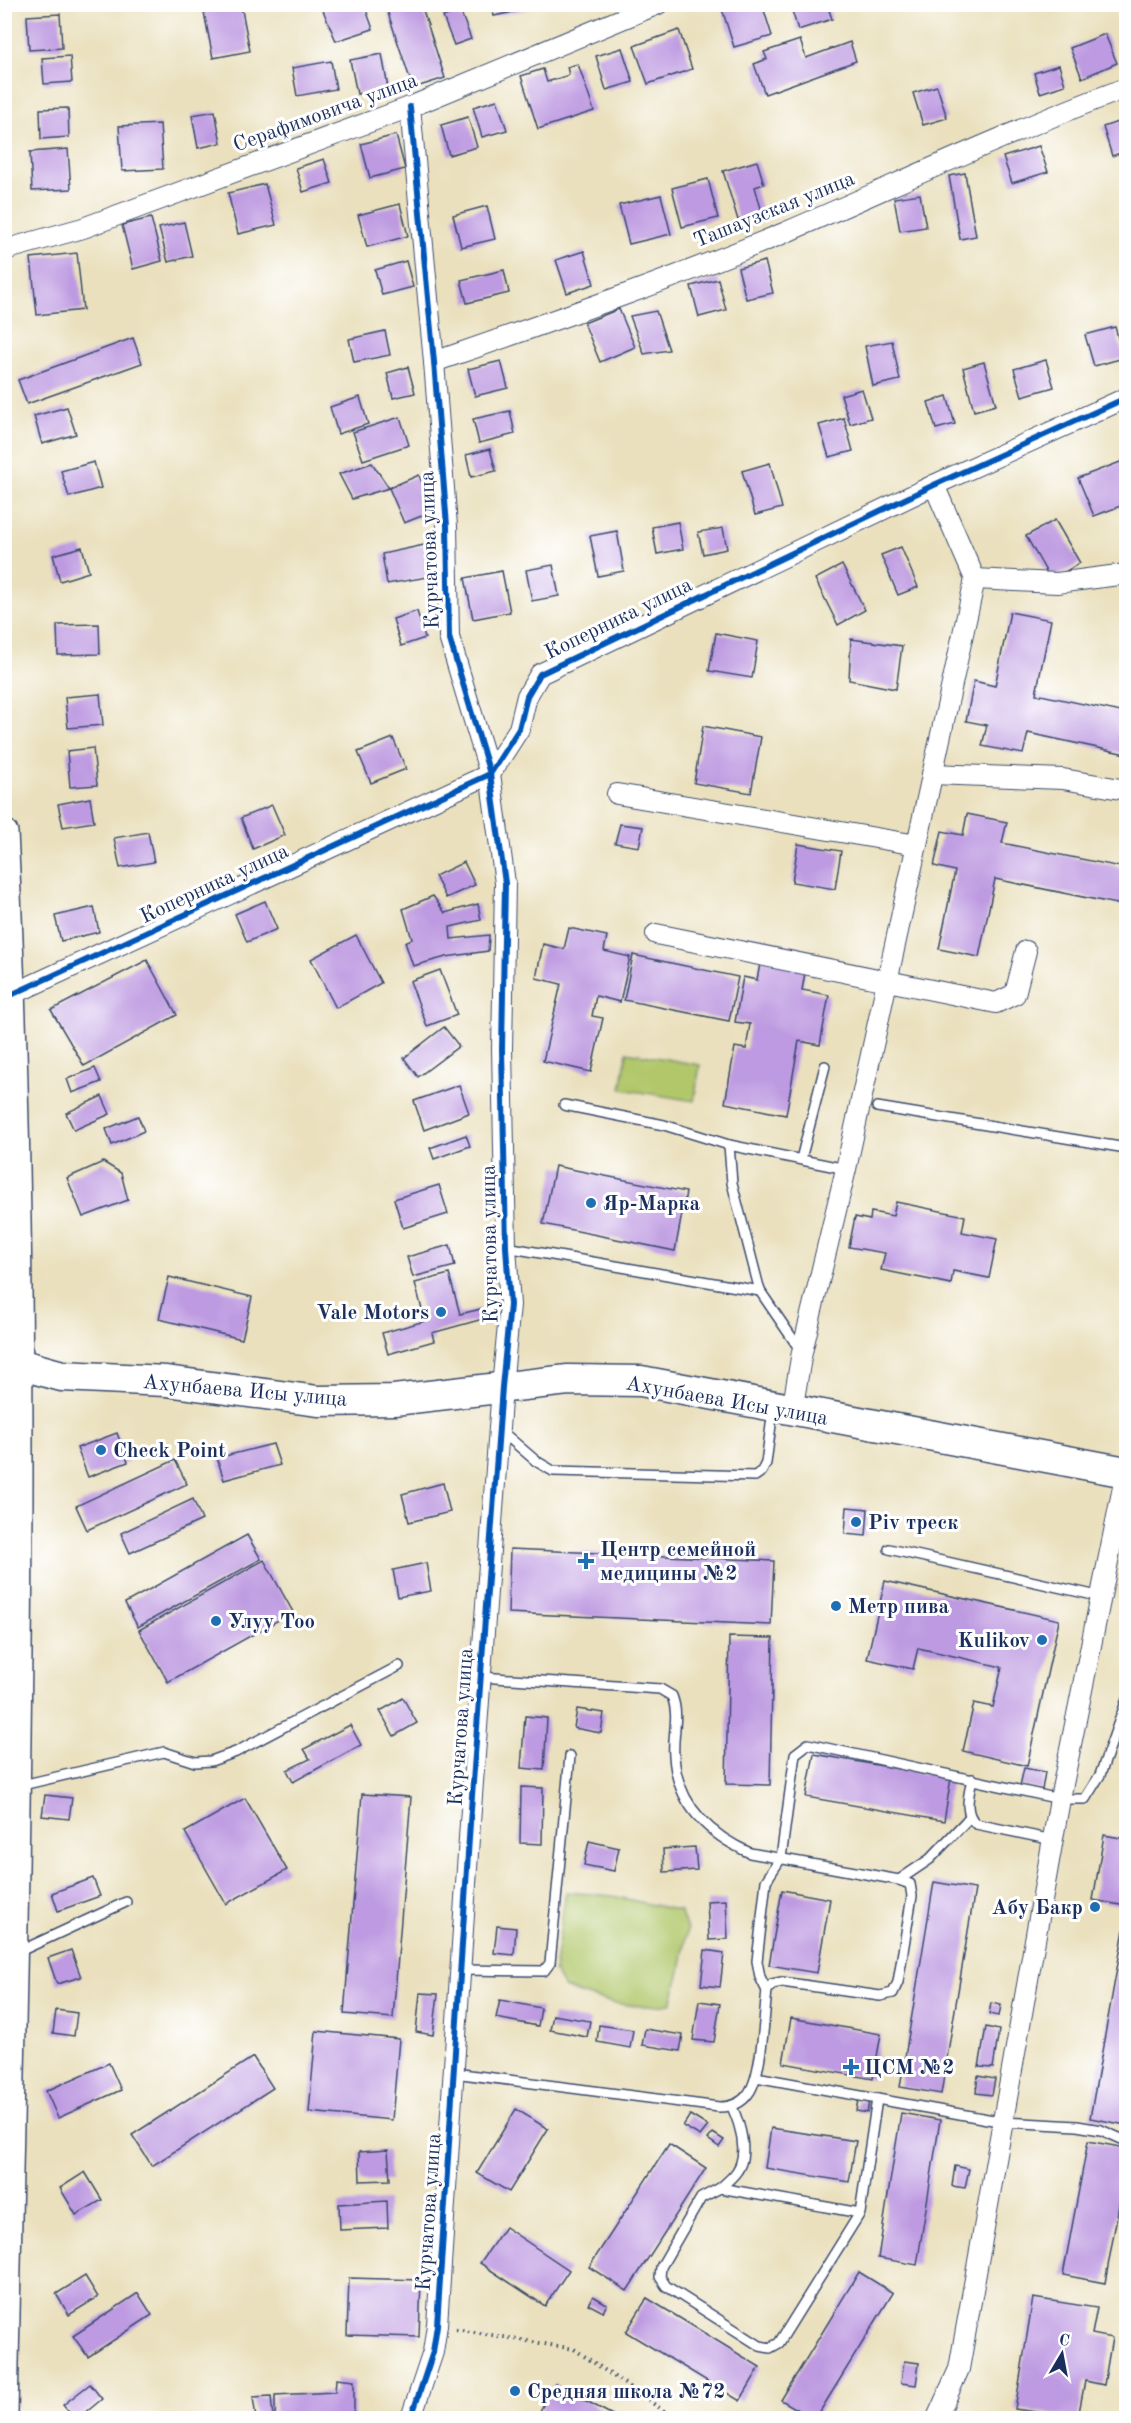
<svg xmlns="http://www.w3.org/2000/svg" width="1131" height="2423" font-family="'Old Standard TT',serif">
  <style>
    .green { fill: #b1c76b; stroke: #667b64; stroke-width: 1.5 }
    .building { fill: #bd9ae1 }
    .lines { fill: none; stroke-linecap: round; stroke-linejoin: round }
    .lane-casing { stroke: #3a4a6c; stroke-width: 12 }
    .street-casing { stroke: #3a4a6c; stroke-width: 22 }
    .secondary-casing { stroke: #3a4a6c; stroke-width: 30 }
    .primary-casing { stroke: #3a4a6c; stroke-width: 33 }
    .path { stroke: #3a4a6c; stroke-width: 4; stroke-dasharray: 1.5 4.5; stroke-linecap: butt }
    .lane { stroke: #fff; stroke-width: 9 }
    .street { stroke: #fff; stroke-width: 20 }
    .secondary { stroke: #fff; stroke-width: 27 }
    .primary { stroke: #fff; stroke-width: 30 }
    .cycleway-casing { stroke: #fff; stroke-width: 10 }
    .cycleway { stroke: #0057b8; stroke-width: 6 }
    .poi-dot { fill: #1f6fb2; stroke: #fff; stroke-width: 2 }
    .labels { text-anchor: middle; stroke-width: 6; stroke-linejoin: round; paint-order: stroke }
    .street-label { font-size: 21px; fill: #1b2f5e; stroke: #fff }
    .poi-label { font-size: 21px; font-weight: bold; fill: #1b2f5e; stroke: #fff; text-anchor: start }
  </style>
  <rect width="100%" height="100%" fill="#fff"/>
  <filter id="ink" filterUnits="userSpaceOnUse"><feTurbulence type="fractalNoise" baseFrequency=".0167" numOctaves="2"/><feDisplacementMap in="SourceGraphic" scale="12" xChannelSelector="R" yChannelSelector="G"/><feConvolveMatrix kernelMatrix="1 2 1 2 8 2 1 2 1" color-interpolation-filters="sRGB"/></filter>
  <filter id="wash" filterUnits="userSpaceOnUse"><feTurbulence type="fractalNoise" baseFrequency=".008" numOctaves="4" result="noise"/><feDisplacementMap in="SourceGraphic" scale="24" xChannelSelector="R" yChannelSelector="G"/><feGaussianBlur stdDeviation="1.35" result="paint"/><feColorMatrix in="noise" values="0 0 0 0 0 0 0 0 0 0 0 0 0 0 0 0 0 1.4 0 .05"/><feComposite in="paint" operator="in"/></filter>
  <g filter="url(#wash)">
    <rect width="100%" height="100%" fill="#eae0bd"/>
    <g class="green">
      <path d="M627,1052L700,1065L694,1101L621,1089Z"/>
      <path d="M566,1892L613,1896L680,1911L687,1929L680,1971L671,2004C633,2010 600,2002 564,1988L554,1971Z"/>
    </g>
    <g id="blocks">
      <g class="building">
        <path d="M334,4H364L373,29L336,41L322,8Z"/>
        <path d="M385,4H421L445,78L413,88Z"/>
        <path d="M491,4H526L527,9L494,16Z"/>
        <path d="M726,4H762L772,36L734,47L721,6Z"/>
        <path d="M790,4H827L832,19L798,30Z"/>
        <path d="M241,5L250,51L213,58L204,12Z"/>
        <path d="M460,10L471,39L454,45L443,17Z"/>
        <path d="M60,14L62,48L29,50L27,16Z"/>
        <path d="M679,30L692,69L648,84L634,46Z"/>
        <path d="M1105,34L1117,63L1082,78L1070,48Z"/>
        <path d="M800,40L806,58L850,42L856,61L765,94L754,64L767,59L764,52Z"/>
        <path d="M622,48L633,82L606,90L596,56Z"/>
        <path d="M382,54L388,88L357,94L350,60Z"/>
        <path d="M70,56L72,82L44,84L42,58Z"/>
        <path d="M331,61L336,89L297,96L292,68Z"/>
        <path d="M578,64L594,111L538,129L521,76L543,69L547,82L569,75L567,67Z"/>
        <path d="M1059,65L1065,85L1040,93L1034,73Z"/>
        <path d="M937,86L947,118L923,125L913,93Z"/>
        <path d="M497,100L507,130L482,137L473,107Z"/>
        <path d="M68,108L69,137L41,139L40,109Z"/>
        <path d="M215,111L221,143L198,148L192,115Z"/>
        <path d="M468,117L477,147L449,155L441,125Z"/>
        <path d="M1126,119V151L1112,156L1103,127Z"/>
        <path d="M160,124L163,169L122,171L119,126Z"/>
        <path d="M396,135L405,169L370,178L361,144Z"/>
        <path d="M1039,146L1048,172L1012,183L1003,157Z"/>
        <path d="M68,149L71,189L32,191L30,152Z"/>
        <path d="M324,159L332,183L303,192L296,168Z"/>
        <path d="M757,161L764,184L755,187L762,212L738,220L723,171Z"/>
        <path d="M965,173L976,236L960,239L949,176Z"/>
        <path d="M708,179L718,218L682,227L672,188Z"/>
        <path d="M265,184L276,225L238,234L228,193Z"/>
        <path d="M920,194L926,227L900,231L894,198Z"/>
        <path d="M661,195L671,234L629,244L619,205Z"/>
        <path d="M400,204L408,236L367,247L358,215Z"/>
        <path d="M487,206L495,239L461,247L453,215Z"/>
        <path d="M151,218L162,261L133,269L122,225Z"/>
        <path d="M184,222L192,256L168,262L159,228Z"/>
        <path d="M584,251L594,284L567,293L556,260Z"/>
        <path d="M77,253L83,310L37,315L31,258Z"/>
        <path d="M406,261L413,287L382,295L375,270Z"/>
        <path d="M765,261L773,293L746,299L738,268Z"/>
        <path d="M504,270L509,293L467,303L461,280Z"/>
        <path d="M718,279L726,310L699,317L691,286Z"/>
        <path d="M619,309L635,347L600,362L584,323Z"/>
        <path d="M656,311L669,350L644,354L630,316Z"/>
        <path d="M1115,327L1124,358L1094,366L1085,335Z"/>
        <path d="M385,331L390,355L354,362L349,339Z"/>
        <path d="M133,338L142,363L27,404L18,380Z"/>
        <path d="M892,341L900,380L873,386L865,346Z"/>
        <path d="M1046,360L1054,387L1022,396L1014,369Z"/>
        <path d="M501,361L508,388L475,396L468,369Z"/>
        <path d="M984,362L996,405L974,411L963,368Z"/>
        <path d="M408,367L415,393L393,398L387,373Z"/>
        <path d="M862,389L871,418L850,424L841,395Z"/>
        <path d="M947,396L955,424L936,429L928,402Z"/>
        <path d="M360,397L368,424L338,434L330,407Z"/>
        <path d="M67,407L76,434L42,444L34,416Z"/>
        <path d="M510,411L515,434L479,443L473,419Z"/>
        <path d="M400,417L409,445L363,460L353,432Z"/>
        <path d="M844,418L853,451L829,457L819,425Z"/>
        <path d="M490,449L496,471L471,477L466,455Z"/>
        <path d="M1123,461L1126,469V504L1094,516L1078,478Z"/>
        <path d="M94,462L101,488L69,497L61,471Z"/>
        <path d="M372,463L389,488L419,475L434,511L404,523L389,488L352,499L339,474Z"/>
        <path d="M770,463L782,508L755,515L742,471Z"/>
        <path d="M1055,520L1080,563L1051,580L1026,536Z"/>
        <path d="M678,522L683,549L657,554L652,527Z"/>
        <path d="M723,528L727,549L703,554L698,532Z"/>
        <path d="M617,531L624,571L598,576L590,536Z"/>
        <path d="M429,544L434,576L387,584L382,554Z"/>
        <path d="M82,547L89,572L60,581L53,555Z"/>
        <path d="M901,547L918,587L898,595L881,555Z"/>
        <path d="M553,565L559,596L532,601L526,570Z"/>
        <path d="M842,565L865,610L838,625L815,579Z"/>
        <path d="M502,571L510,612L473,619L465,578Z"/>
        <path d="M417,611L425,638L401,646L393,619Z"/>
        <path d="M1010,612L1051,620L1036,694L1126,713V754L1028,733L1023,754L982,746L987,725L966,721L974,681L995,686Z"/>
        <path d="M99,624L100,654L58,655L57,625Z"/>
        <path d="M716,633L758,641L752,678L709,671Z"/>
        <path d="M851,639L902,646L896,689L849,680Z"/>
        <path d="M100,694L103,725L68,728L65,697Z"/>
        <path d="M703,726L761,737L751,793L694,783Z"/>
        <path d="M393,738L406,769L371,783L358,752Z"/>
        <path d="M93,748L97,785L70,787L67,751Z"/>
        <path d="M90,798L94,822L63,827L58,804Z"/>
        <path d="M272,805L285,835L253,849L241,818Z"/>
        <path d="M967,814L1007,822L1002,843L1126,868V884L1122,905L995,879L979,957L939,949L955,871L934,866L942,831L963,835Z"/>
        <path d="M620,824L643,827L639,847L615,843Z"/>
        <path d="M148,832L154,862L120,868L114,838Z"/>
        <path d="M798,844L841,851L835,889L792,882Z"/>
        <path d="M464,862L475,885L446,898L435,876Z"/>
        <path d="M433,896L445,913L478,904L481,920L450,927L451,939L489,935L488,951L446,957L413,966L405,942L412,939L403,909Z"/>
        <path d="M265,901L277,929L247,942L235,914Z"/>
        <path d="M94,907L99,932L61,941L55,916Z"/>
        <path d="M569,928L607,936L604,951L630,957L620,1002L596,996L592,1016L603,1018L591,1072L543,1061L561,984L536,978L543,944L564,949Z"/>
        <path d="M356,935L381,983L336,1008L311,959Z"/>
        <path d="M633,955L738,977L729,1021L624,1000Z"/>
        <path d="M761,958L806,967L802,990L829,995L820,1045L799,1041L786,1115L725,1103L735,1047L746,1049L750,1024L735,1022L743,977L757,980Z"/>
        <path d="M147,960L177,1015L84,1066L51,1010Z"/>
        <path d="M440,970L457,1015L427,1026L410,981Z"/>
        <path d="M444,1027L459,1046L418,1077L404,1058Z"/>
        <path d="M95,1068L101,1082L72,1093L67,1079Z"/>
        <path d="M459,1085L469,1113L424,1130L414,1101Z"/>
        <path d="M102,1096L110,1114L74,1130L66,1113Z"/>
        <path d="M138,1116L144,1131L112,1145L106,1129Z"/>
        <path d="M466,1135L470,1146L434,1159L430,1148Z"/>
        <path d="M103,1162L121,1173L128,1200L83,1217L67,1178Z"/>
        <path d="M555,1166L686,1192L675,1251L543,1224Z"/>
        <path d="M439,1185L448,1214L403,1228L394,1199Z"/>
        <path d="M896,1202L965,1216L962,1232L997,1239L989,1278L953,1271L951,1284L881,1270L885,1253L849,1247L855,1217L870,1220L871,1212L893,1216Z"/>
        <path d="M450,1245L455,1266L413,1277L407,1257Z"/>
        <path d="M449,1274L460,1314L481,1309L483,1319L432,1333L434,1341L388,1354L382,1333L425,1321L415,1283Z"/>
        <path d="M169,1277L252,1297L242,1339L159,1319Z"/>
        <path d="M117,1433L128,1462L88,1477L77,1448Z"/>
        <path d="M273,1444L280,1465L224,1480L217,1458Z"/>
        <path d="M175,1460L187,1484L87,1530L76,1506Z"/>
        <path d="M443,1483L450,1512L409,1522L402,1494Z"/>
        <path d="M193,1499L202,1520L130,1553L121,1533Z"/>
        <path d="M847,1507L868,1509L866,1536L845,1534Z"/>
        <path d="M247,1535L261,1559L138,1627L125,1603Z"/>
        <path d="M510,1549L774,1561L771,1625L508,1613Z"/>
        <path d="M264,1560L293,1612L168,1682L139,1630Z"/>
        <path d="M426,1563L431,1591L398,1597L393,1570Z"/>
        <path d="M885,1581L1059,1620L1027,1766L963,1751L974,1703L993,1707L1002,1667L918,1648L913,1669L867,1659Z"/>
        <path d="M729,1637L773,1638L770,1785L726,1784Z"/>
        <path d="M403,1698L417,1723L394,1736L380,1711Z"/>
        <path d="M577,1709L604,1713L601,1733L574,1728Z"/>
        <path d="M525,1716L547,1718L544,1770L521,1768Z"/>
        <path d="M350,1725L361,1745L293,1782L287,1770L310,1759L304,1749Z"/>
        <path d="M814,1754L951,1778L944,1821L806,1797Z"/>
        <path d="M1024,1768L1045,1772L1042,1790L1020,1786Z"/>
        <path d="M521,1787L543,1788L542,1844L520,1843Z"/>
        <path d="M362,1794L411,1797L393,2018L344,2014Z"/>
        <path d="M45,1795L72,1798L69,1819L42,1816Z"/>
        <path d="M245,1798L287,1870L226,1904L185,1832Z"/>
        <path d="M1104,1835L1126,1839V1906L1093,1900Z"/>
        <path d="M589,1841L619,1848L614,1871L584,1865Z"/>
        <path d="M695,1847L697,1870L664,1872L663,1849Z"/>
        <path d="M93,1878L100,1896L58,1911L52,1893Z"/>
        <path d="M934,1882L975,1889L941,2094L900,2087Z"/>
        <path d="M782,1890L830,1899L817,1973L769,1965Z"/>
        <path d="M726,1900L728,1939L709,1940L707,1901Z"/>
        <path d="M1125,1924H1126V2125L1090,2118Z"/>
        <path d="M497,1926L516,1928L514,1955L494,1953Z"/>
        <path d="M71,1950L81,1977L57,1984L48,1958Z"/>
        <path d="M705,1950L724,1953L720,1987L701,1985Z"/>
        <path d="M420,1993L438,1994L433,2035L416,2032Z"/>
        <path d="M500,2000L541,2008L538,2026L496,2018Z"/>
        <path d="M699,2001L720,2004L714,2042L693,2040Z"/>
        <path d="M991,2003L1001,2005L999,2016L989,2014Z"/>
        <path d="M56,2010L77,2013L74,2036L53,2033Z"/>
        <path d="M553,2015L590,2021L587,2037L550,2030Z"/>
        <path d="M791,2018L881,2034L873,2079L783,2063Z"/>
        <path d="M599,2025L633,2030L630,2048L597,2042Z"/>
        <path d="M986,2027L999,2030L993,2068L979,2067Z"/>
        <path d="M645,2029L683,2035L680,2051L642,2045Z"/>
        <path d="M316,2031L399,2039L392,2120L309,2112Z"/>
        <path d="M253,2057L273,2088L152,2166L132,2135Z"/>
        <path d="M109,2063L121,2090L58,2118L46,2091Z"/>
        <path d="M978,2076L995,2079L992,2095L976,2093Z"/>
        <path d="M858,2100L869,2102L867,2113L856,2111Z"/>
        <path d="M516,2109L548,2129L509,2192L477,2173Z"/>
        <path d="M901,2113L940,2120L917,2265L878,2258Z"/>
        <path d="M690,2115L708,2126L700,2136L683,2126Z"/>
        <path d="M771,2128L856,2141L849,2182L765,2168Z"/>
        <path d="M713,2133L724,2140L719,2147L708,2139Z"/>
        <path d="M1088,2141L1126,2148V2166L1105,2283L1063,2275Z"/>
        <path d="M669,2144L706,2168L627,2291L589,2267Z"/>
        <path d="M388,2150L390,2180L360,2181L359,2152Z"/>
        <path d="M955,2166L969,2169L965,2188L952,2186Z"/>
        <path d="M85,2172L102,2200L76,2215L60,2188Z"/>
        <path d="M387,2201L388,2228L340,2230L339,2204Z"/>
        <path d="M505,2227L569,2270L545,2306L480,2263Z"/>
        <path d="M859,2272L893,2293L816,2418H813L781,2400Z"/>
        <path d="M85,2276L98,2297L69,2315L56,2294Z"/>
        <path d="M349,2278L421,2280L419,2337L347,2335Z"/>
        <path d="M138,2293L152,2315L88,2357L73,2336Z"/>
        <path d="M593,2296L607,2304L603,2312L588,2304Z"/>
        <path d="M647,2298L760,2367L740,2401L626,2332Z"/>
        <path d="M1033,2298L1097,2308L1092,2334L1112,2338L1104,2385L1085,2381L1078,2418L1015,2409Z"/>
        <path d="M904,2361L919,2363L916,2385L901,2383Z"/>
        <path d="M336,2379L354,2381V2418H275V2395L335,2392Z"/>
        <path d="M90,2384L102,2399L79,2418H74L63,2405Z"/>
        <path d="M555,2384L618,2418H536Z"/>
        <path d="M271,2396L273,2418H256L253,2397Z"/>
      </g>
    </g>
  </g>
  <g filter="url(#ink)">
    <use href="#blocks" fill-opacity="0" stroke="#3a4a6c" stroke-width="1.5"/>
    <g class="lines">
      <g class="lane-casing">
        <g id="lane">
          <path d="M877,1107L1126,1148"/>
          <path d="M729,1145L846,1169"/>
          <path d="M801,1159L825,1066"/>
          <path d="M506,1247L760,1291L732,1183L729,1145L664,1125L564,1105"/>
          <path d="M760,1291L801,1351"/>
          <path d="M500,1430L536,1461L553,1471L755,1476L762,1471L766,1463L773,1410"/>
          <path d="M889,1549L1102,1597"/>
          <path d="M972,1779C969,1795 963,1812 976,1824L1053,1840"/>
          <path d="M18,1786L164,1752L195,1762L211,1761L236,1752L399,1666"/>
          <path d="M899,1880L930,1859L969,1818"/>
          <path d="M18,1952L126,1902"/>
          <path d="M460,1970L544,1971L550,1963L570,1756"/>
          <path d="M767,1991L760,1977L757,1961L766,1881L781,1858L795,1754L808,1744L1060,1799H1085L1100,1775L1126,1702"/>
          <path d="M454,2073L719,2107C730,2107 741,2104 748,2094C762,2077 764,2015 767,1991L772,1984L782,1982L880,1996L893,1993L898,1982L912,1896L910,1884L899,1880L750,1853C708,1834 677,1804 674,1756C672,1734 680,1717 672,1696L660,1689L481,1677"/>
          <path d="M756,2077L1004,2122L1077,2126L1101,2130L1126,2141"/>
          <path d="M720,2188C726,2183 733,2177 737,2171C749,2154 740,2124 732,2107"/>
          <path d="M860,2213L720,2188L701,2198L661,2267L660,2277L666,2286L760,2346L770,2348L779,2343L860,2213L877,2099"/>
        </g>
      </g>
      <g class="street-casing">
        <g id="street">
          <path d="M410,107L434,362L447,526L449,637L490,774L505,883L502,1049L506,1247L510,1305L502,1387L470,1823L437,2325L433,2352L411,2418"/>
          <path d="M4,250L83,228L410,107L658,4"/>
          <path d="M434,362C552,321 669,281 784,233C898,184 1010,131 1126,88"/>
          <path d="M975,579L1057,583L1126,574"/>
          <path d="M932,774L1063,779L1126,790"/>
          <path d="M617,794L917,845"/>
          <path d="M656,934L996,1003L1015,994L1026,951"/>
          <path d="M13,994L490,774L519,729L527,696L540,674L934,485L1126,398"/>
          <path d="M792,1411L802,1352L846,1169L975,579L934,485"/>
          <path d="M937,2418L959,2369L1060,1799L1126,1472"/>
        </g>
      </g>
      <g class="secondary-casing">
        <path id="secondary" d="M4,833C32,1359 14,1888 4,2415"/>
      </g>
      <g class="primary-casing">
        <path id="primary" d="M4,1360L62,1376L166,1381L318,1401L394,1400L568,1380L641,1381L1126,1472"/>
      </g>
      <path class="path" d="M456,2329L574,2349L674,2418"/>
      <use href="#lane" class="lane"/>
      <use href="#street" class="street"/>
      <use href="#secondary" class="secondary"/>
      <use href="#primary" class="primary"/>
      <g class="cycleway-casing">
        <g id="cycleway">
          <path d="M410,107L434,362L447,526L449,637L490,774L505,883L502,1049L506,1247L510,1305L502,1387L470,1823L437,2325L433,2352L411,2418"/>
          <path d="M13,994L490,774L519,729L527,696L540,674L934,485L1126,398"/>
        </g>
      </g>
      <use href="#cycleway" class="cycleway"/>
    </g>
  </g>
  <g class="poi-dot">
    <circle cx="591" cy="1203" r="6"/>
    <circle cx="441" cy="1312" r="6"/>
    <circle cx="101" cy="1450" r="6"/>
    <circle cx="856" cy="1522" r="6"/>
    <path d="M583 1552h6v6h6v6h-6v6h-6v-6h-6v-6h6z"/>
    <circle cx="836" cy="1606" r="6"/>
    <circle cx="216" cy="1621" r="6"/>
    <circle cx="1042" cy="1640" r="6"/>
    <circle cx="1095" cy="1907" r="6"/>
    <path d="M848 2058h6v6h6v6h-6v6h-6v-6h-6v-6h6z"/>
    <circle cx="515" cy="2391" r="6"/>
  </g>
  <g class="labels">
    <g class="street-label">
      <text transform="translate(325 112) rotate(-20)" y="7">Серафимовича улица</text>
      <text transform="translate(774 209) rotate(-22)" y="7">Ташаузская улица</text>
      <text transform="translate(429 550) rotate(-92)" y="7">Курчатова улица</text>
      <text transform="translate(618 618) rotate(-26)" y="7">Коперника улица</text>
      <text transform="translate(214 883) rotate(-25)" y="7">Коперника улица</text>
      <text transform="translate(489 1244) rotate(-91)" y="7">Курчатова улица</text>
      <text transform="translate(245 1390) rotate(5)" y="7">Ахунбаева Исы улица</text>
      <text transform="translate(727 1400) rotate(10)" y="7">Ахунбаева Исы улица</text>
      <text transform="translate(460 1727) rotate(-86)" y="7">Курчатова улица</text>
      <text transform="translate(428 2212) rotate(-86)" y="7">Курчатова улица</text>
    </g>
    <g class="poi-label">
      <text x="603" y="1210">Яр-Марка</text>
      <text x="429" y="1319" text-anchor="end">Vale Motors</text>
      <text x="113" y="1457">Check Point</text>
      <text x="868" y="1529">Piv треск</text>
      <text x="600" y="1556">Центр семейной<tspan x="600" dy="24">медицины №2</tspan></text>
      <text x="848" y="1613">Метр пива</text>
      <text x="228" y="1628">Улуу Тоо</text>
      <text x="1030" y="1647" text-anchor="end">Kulikov</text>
      <text x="1083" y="1914" text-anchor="end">Абу Бакр</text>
      <text x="864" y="2074">ЦСМ №2</text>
      <text x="527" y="2398">Средняя школа №72</text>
    </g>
  </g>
  <rect width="1131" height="2423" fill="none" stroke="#fff" stroke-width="24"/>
  <g transform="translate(1062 2354) rotate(10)" stroke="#ffffff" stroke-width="4.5" paint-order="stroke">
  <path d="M0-4.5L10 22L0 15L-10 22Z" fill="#1b2f5e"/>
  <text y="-9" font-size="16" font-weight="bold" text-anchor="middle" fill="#1b2f5e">С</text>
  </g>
</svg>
